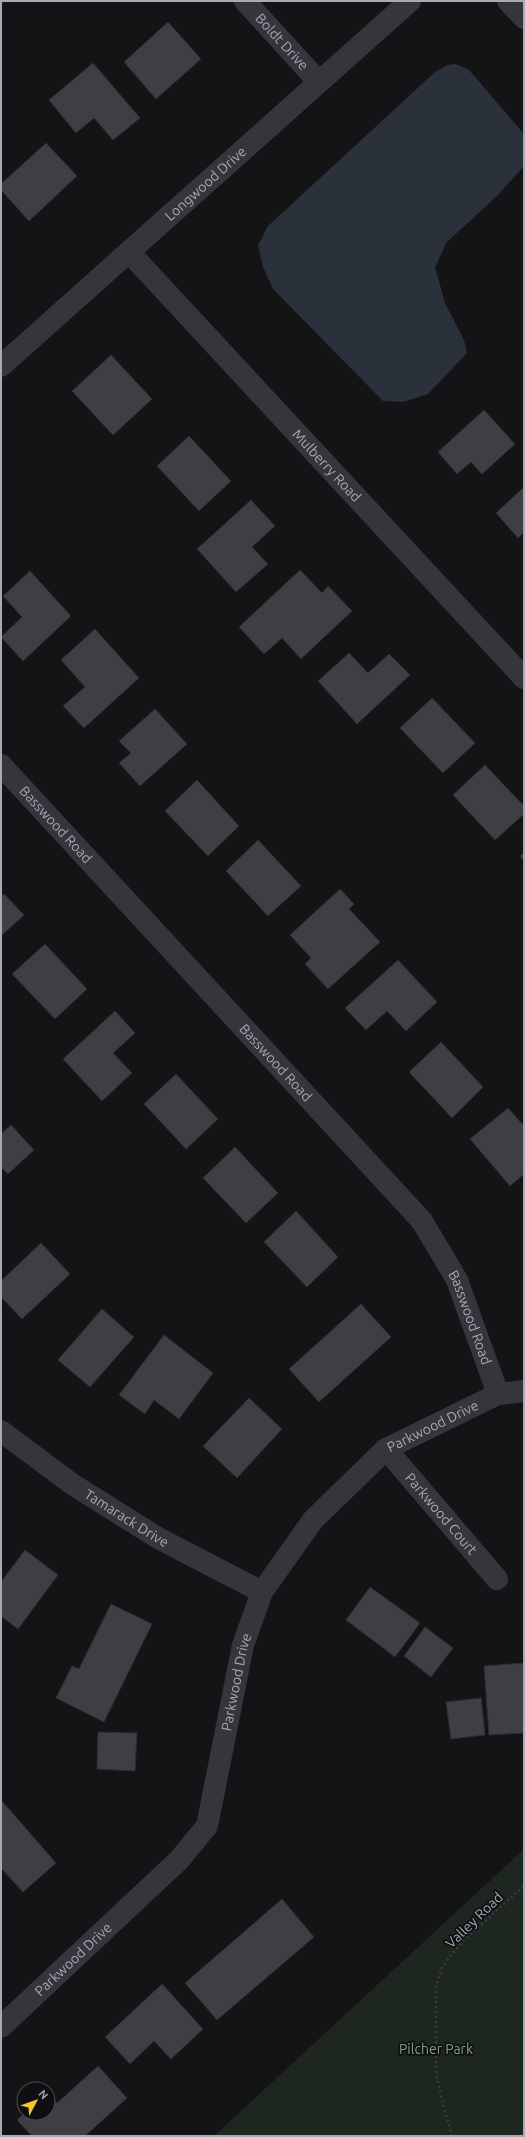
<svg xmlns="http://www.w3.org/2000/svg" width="525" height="2137" font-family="Ubuntu,sans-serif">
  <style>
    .green { fill: #1e2620 }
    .water { fill: #2a313a }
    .building { fill: #3e3e43; stroke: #2e2e32 }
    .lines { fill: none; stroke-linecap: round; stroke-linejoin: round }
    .path { stroke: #3b3c42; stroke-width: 2.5; stroke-dasharray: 2 3; stroke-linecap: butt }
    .street { stroke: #35353b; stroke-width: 22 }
    .labels { text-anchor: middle; stroke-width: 3.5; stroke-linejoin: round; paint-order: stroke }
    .street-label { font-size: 14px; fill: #a6a9b6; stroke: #0f0f11 }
    .park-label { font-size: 14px; fill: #7ca282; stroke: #0f0f11 }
  </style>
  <rect width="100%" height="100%" fill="#141416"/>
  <path class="green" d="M524,1849V2136H214Z"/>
  <path class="water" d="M456,64L469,70L524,134V166L497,196L447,242L435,267L445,303L464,340L467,353L428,394L403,402L383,401L273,289L263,267L258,245L268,226L435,72L447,65Z"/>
  <g class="building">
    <path d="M168,22L201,59L156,99L124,62Z"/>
    <path d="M93,63L140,118L113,140L94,118L76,133L49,100Z"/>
    <path d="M46,143L77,176L29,221L1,190V184Z"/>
    <path d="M111,355L152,399L113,435L72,391Z"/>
    <path d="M484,410L515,444L482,474L471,462L457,474L438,452Z"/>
    <path d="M189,436L231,481L199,511L157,466Z"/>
    <path d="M524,487V532L518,538L496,513Z"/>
    <path d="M251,500L275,526L252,547L268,564L236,592L197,549Z"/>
    <path d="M300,570L322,593L328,586L352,611L301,659L282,638L264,654L239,627Z"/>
    <path d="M30,571L71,616L23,661L1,637L22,617L3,596Z"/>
    <path d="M95,629L139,678L84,728L63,706L85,687L61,660Z"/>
    <path d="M349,653L368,673L389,654L410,675L357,724L318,681Z"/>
    <path d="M432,698L475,743L443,773L400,728Z"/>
    <path d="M155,709L187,744L140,786L119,763L131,753L119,741Z"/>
    <path d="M485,765L524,806V814L495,840L453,795Z"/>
    <path d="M197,780L239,826L208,856L165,811Z"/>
    <path d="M258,840L301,886L268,916L226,871Z"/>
    <path d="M524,853V861L520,856Z"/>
    <path d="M340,889L354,904L349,909L380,942L328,989L305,964L311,958L290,935Z"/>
    <path d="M4,894L24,915L1,936V896Z"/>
    <path d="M45,944L87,989L55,1019L12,974Z"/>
    <path d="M398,960L437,1002L406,1031L387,1011L366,1030L345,1008Z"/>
    <path d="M115,1011L135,1033L113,1053L132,1073L102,1101L63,1059Z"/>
    <path d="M441,1042L483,1087L452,1118L409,1072Z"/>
    <path d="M176,1074L218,1119L186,1149L144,1104Z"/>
    <path d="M508,1108L524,1126V1174L510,1186L470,1139Z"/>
    <path d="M11,1125L34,1150L8,1174L1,1167V1134Z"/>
    <path d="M235,1147L278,1193L246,1223L203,1178Z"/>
    <path d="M296,1211L338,1257L307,1287L264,1242Z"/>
    <path d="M41,1243L70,1274L22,1319L1,1297V1281Z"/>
    <path d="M361,1304L391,1337L319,1402L289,1369Z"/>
    <path d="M102,1309L134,1337L90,1387L58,1360Z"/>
    <path d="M164,1335L213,1373L179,1419L154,1400L145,1414L119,1395Z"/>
    <path d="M249,1398L282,1429L237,1478L203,1446Z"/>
    <path d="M25,1550L58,1575L18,1629L1,1616V1582Z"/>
    <path d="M370,1587L420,1623L395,1657L346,1620Z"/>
    <path d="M111,1604L152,1624L104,1722L56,1698L72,1666L79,1669Z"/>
    <path d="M425,1627L453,1648L431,1677L404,1656Z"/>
    <path d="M524,1663V1733L489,1735L484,1666Z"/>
    <path d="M481,1698L485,1735L451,1739L446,1702Z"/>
    <path d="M98,1732L137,1733L135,1771L97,1769Z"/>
    <path d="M1,1800L56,1863L23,1892L1,1868Z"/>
    <path d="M282,1899L314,1937L217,2020L185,1983Z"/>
    <path d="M162,1984L203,2029L171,2059L154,2041L130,2064L105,2037Z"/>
    <path d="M98,2066L127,2098L85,2136H32L17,2120L25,2113H48V2093L57,2103Z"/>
  </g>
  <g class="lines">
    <path class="path" d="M452,2136L443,2105L436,2071V1987L442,1967L451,1955L465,1939L524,1886"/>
    <g class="street">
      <path id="s1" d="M245,1L319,82"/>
      <path d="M508,1L524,18"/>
      <path id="s2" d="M129,252L524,678"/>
      <path id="s3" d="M1,366L410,1"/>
      <path id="s4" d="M1,765L422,1221L457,1280L498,1394"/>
      <path id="s5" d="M1,1431L72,1484L158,1538L262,1592"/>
      <path id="s6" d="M386,1449L497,1579"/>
      <path id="s7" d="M1,2027L179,1860L207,1826L243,1645L262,1592L313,1520L386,1449L498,1394L524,1391"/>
    </g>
  </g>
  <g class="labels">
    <g class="street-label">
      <text dy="5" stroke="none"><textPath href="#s1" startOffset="55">Boldt Drive</textPath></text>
      <text dy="5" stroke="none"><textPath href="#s3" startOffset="274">Longwood Drive</textPath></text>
      <text dy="5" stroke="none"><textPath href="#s2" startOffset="291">Mulberry Road</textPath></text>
      <text dy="5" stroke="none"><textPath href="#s4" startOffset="81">Basswood Road</textPath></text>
      <text dy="5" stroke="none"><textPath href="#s4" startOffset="405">Basswood Road</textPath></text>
      <text dy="5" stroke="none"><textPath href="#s4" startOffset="729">Basswood Road</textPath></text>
      <text dy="5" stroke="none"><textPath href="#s7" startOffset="771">Parkwood Drive</textPath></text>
      <text dy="5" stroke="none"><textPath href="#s6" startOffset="85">Parkwood Court</textPath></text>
      <text dy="5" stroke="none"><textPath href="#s5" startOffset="153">Tamarack Drive</textPath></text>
      <text dy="5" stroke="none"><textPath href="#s7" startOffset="435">Parkwood Drive</textPath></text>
      <text transform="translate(474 1920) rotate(-44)" y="5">Valley Road</text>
      <text dy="5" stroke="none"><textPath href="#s7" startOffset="99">Parkwood Drive</textPath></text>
    </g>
    <g class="park-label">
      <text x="436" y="2054">Pilcher Park</text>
    </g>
  </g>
  <rect width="525" height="2137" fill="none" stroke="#a6a9b6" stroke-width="4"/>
  <g transform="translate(36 2101) rotate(49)"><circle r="19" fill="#0f0f11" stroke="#4b4d53"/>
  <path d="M0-3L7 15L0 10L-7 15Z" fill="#f3c42f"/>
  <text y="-6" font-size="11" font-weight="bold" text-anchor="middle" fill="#a6a9b6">N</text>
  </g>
</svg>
